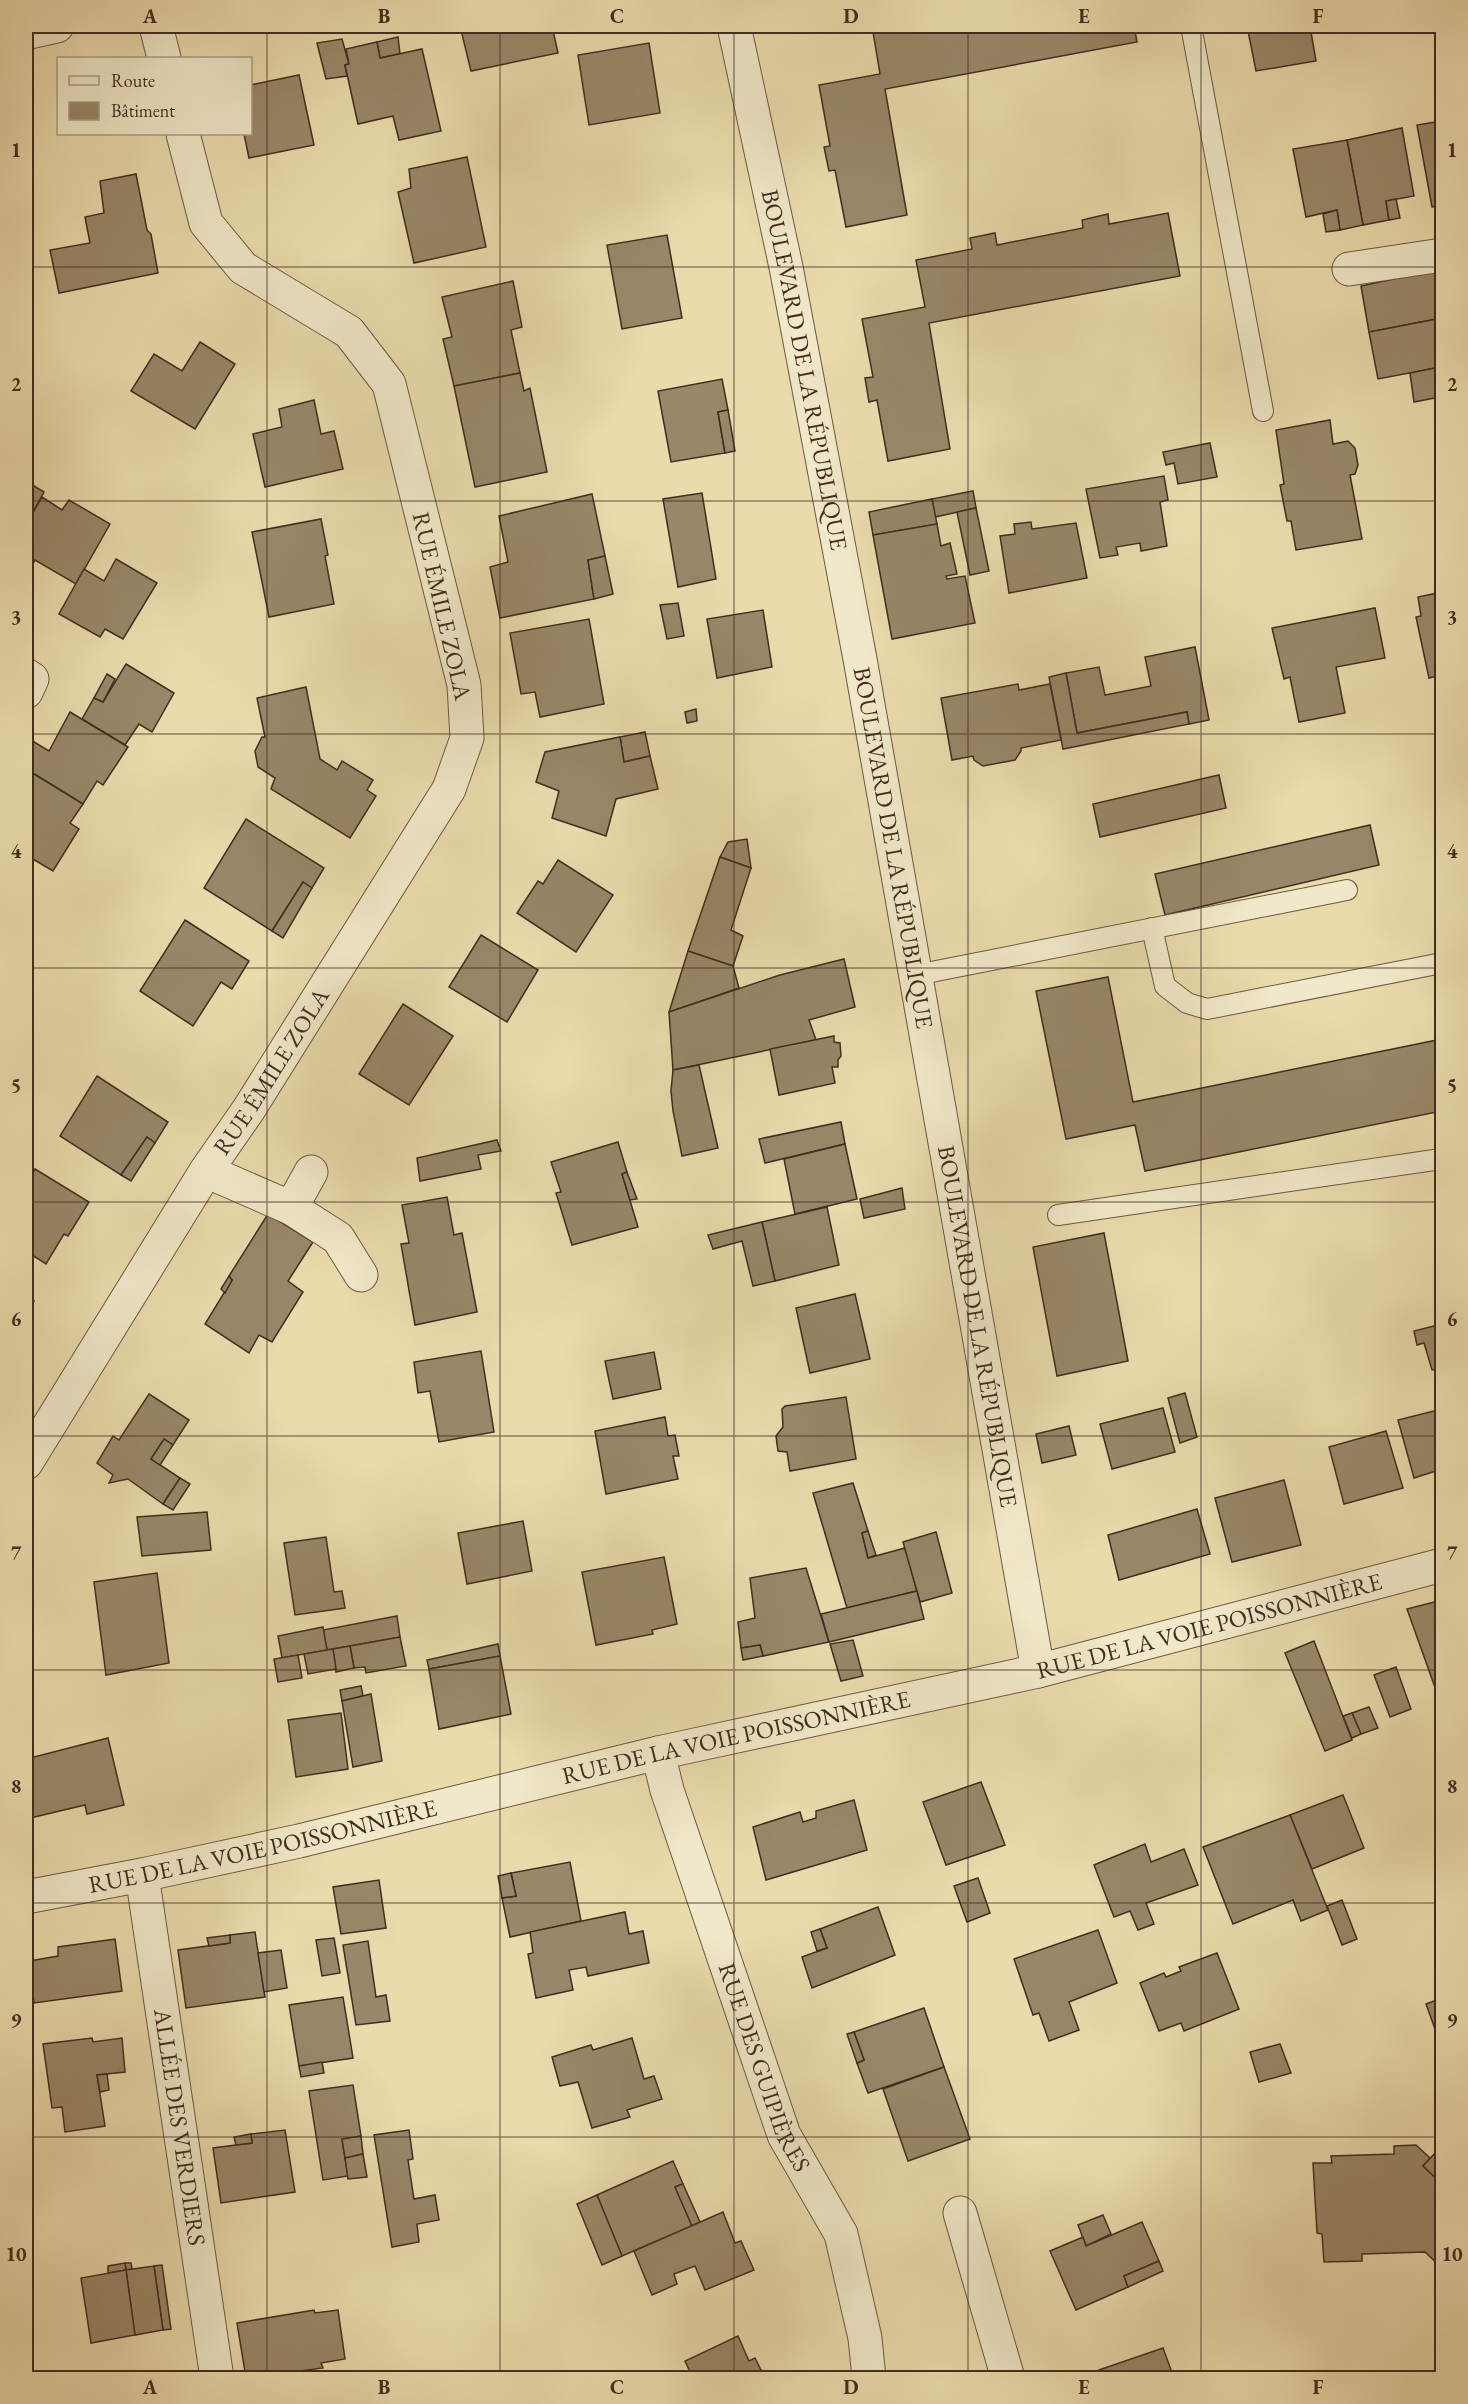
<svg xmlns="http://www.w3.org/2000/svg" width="1468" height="2404" font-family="'EB Garamond',serif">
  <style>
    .building { fill: #998769; stroke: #412c20; stroke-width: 1.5 }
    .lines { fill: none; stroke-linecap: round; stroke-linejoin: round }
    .service-casing { stroke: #6b5843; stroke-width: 22 }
    .minor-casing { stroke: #6b5843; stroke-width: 35 }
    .service { stroke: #f1e8c9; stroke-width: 20 }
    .minor { stroke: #f1e8c9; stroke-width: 33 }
    .grid { fill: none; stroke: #412c20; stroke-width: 1.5; stroke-opacity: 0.55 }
    .labels { text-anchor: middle; stroke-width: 5; stroke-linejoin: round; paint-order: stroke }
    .street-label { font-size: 24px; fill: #412c20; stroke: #f1e8c9 }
    .neatline { fill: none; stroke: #412c20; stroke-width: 2 }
    .grid-label { font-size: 20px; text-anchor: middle; font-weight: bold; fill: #412c20 }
  </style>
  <rect width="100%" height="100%" fill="#eadbac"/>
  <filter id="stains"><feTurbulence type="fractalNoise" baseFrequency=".00333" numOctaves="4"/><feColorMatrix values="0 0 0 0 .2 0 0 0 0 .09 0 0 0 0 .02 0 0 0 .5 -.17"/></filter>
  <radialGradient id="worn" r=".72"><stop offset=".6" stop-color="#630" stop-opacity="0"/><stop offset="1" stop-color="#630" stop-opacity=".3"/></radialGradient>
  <g class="building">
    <path d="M460,26H552L558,53L471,71Z"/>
    <path d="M872,26H1134L1137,42L885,89L907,215L846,227L835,170L829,171L824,147L830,146L819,85L880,74Z"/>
    <path d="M1247,26H1310L1316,61L1256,71Z"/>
    <path d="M398,37L400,54L380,58L377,42Z"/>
    <path d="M342,39L349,64L345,65L347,76L326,79L317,43Z"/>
    <path d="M377,42L380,58L422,49L441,131L399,140L393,116L358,124L345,65L349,64L346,49Z"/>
    <path d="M649,43L660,113L589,125L578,55Z"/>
    <path d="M299,75L314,145L249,158L244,134H250V85Z"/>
    <path d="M1442,121V206L1432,207L1417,125Z"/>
    <path d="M1402,128L1414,196L1386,201L1389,220L1363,225L1347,140Z"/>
    <path d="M1347,140L1363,225L1340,230L1337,210L1306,217L1293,149Z"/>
    <path d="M467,157L486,247L414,263L398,192L411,188L409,169Z"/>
    <path d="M136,174L147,230L151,234L158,273L59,293L50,250L90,243L85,217L104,213L100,181Z"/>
    <path d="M1396,199L1400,218L1389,220L1386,201Z"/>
    <path d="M1337,210L1340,230L1326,232L1323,214Z"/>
    <path d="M1168,213L1180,276L929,323L950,449L888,461L877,400L869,402L865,378L873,377L862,319L925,307L916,260L972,249L970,238L995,233L997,245L1083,228L1082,220L1108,214L1109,224Z"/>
    <path d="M667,235L682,318L622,329L607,245Z"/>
    <path d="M1435,270L1440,293H1442V318L1369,332L1361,286Z"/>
    <path d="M513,281L522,327L511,330L520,373L454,386L443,339L452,337L442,297Z"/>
    <path d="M1442,318V367L1378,379L1369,332Z"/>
    <path d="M200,342L235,364L195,429L131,391L154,354L182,371Z"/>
    <path d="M1435,368L1440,397L1414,402L1410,373Z"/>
    <path d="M520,373L524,391L530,388L547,472L475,487L454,386Z"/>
    <path d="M722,379L728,410L718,412L725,453L671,462L658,391Z"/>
    <path d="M314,400L321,434L334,431L343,469L265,487L253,434L282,427L279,409Z"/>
    <path d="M728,410L735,451L725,453L718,412Z"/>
    <path d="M1330,420L1333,444L1348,441L1355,448L1358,465L1355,474L1350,475L1362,539L1296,550L1291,521H1287L1280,485L1284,484L1276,430Z"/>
    <path d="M1210,443L1217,477L1178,484L1174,463L1166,465L1163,452Z"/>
    <path d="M1164,476L1168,500L1160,502L1167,546L1141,551L1140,543L1116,547L1118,555L1100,558L1086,489Z"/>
    <path d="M26,481L44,492L26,525Z"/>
    <path d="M973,491L976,508L935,517L932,499Z"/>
    <path d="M702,493L716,579L678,587L663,499Z"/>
    <path d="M592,494L605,556L588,560L594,599L500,618L490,567L508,562L499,516Z"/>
    <path d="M42,497L62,510L69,500L110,524L76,584L35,560L26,575V525Z"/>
    <path d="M932,499L937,524L873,535L869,512Z"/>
    <path d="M976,508L989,571L970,575L957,512Z"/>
    <path d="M321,519L328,555L325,556L334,604L269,617L252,532Z"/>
    <path d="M1031,522L1032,529L1076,523L1087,578L1009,593L1000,536L1015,534L1014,524Z"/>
    <path d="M937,524L941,546L950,543L957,574L946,576L947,579L965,576L975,623L892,639L873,535Z"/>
    <path d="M605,556L613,594L594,599L588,560Z"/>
    <path d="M116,559L157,583L123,639L105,629L100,637L59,614L84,569L104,581Z"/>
    <path d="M1442,592V675L1429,678L1416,617L1421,616L1418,597Z"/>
    <path d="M678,603L684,636L667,639L660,605Z"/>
    <path d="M1375,608L1385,658L1336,667L1345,713L1299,722L1290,677L1284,679L1272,628Z"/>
    <path d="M763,610L772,667L717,678L707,619Z"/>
    <path d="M589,619L604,704L540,717L535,692L521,694L510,633Z"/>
    <path d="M1195,647L1209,720L1189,724L1187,712L1077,733L1066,673L1099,667L1105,695L1151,686L1145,657Z"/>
    <path d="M126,664L174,693L152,732L139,724L125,745L82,719L94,698L103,702Z"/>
    <path d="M1066,673L1077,733L1187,712L1189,724L1063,749L1049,677Z"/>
    <path d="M107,674L115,679L103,702L94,698Z"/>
    <path d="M1018,684L1019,690L1050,684L1061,740L1021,748V751L1015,760L983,766L974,760L973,756L952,760L941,698Z"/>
    <path d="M306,687L320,759L337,770L342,761L373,780L367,790L376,796L350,838L271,789L275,778L258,767L255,751L262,737H265L257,698Z"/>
    <path d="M696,709L697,721L687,723L685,712Z"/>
    <path d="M70,712L128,747L103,785L97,781L83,804L26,769V750L31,740L49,751Z"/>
    <path d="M645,732L650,756L624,762L620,737Z"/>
    <path d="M620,737L624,762L650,756L658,789L616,799L606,836L552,818L559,791L536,782L545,752Z"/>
    <path d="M26,769L83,804L70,823L79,829L53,871L26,855Z"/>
    <path d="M1219,775L1226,808L1100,837L1093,804Z"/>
    <path d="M246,819L324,868L312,888L303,882L272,931L204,888Z"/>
    <path d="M1370,825L1379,865L1165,915L1155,874Z"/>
    <path d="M747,839L751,868L720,857L728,842Z"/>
    <path d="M720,857L751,868L731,930L743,936L733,966L688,951Z"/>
    <path d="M558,860L613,895L576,952L517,913L538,881L543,884Z"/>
    <path d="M26,882L33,887L26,899Z"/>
    <path d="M303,882L312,888L283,938L272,931Z"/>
    <path d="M185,920L249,961L232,989L221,982L193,1026L140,991Z"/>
    <path d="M481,935L538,970L507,1022L449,987Z"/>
    <path d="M688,951L733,966L739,988L669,1012Z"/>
    <path d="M844,959L855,1007L809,1020L816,1040L673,1070L669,1012L780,975Z"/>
    <path d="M1108,977L1133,1102L1442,1039V1111L1145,1171L1135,1125L1066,1139L1036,991Z"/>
    <path d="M403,1004L453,1036L409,1105L359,1074Z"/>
    <path d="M834,1036V1042L840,1043L841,1056L838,1060V1067H832L835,1083L779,1095L770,1049Z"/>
    <path d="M699,1065L718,1148L682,1156L673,1111L671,1091L673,1070Z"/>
    <path d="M97,1076L168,1122L155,1143L147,1137L121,1175L60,1136Z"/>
    <path d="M841,1122L845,1144L765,1163L759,1139Z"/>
    <path d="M147,1137L155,1143L131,1181L121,1175Z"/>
    <path d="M497,1140L501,1151L478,1155L481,1169L420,1181L417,1158Z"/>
    <path d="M618,1142L627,1172L622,1174L638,1227L572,1245L556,1193L561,1192L551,1162Z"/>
    <path d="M845,1144L857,1199L795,1214L784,1159Z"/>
    <path d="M35,1169L89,1202L68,1236L64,1234L46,1264L26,1251V1185Z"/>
    <path d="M627,1172L637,1199L630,1200L622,1174Z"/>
    <path d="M902,1188L905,1209L864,1218L860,1199Z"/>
    <path d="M447,1197L454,1235L462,1233L477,1312L415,1325L401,1244L409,1243L402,1205Z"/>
    <path d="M827,1207L839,1265L775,1281L762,1222Z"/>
    <path d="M268,1214L313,1242L288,1281L303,1292L272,1342L259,1335L249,1353L205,1324L232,1280L229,1276Z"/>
    <path d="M762,1222L775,1281L753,1286L742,1241L713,1249L708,1235Z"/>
    <path d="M1104,1233L1128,1361L1057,1376L1033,1247Z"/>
    <path d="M229,1276L232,1280L225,1293L221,1289Z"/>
    <path d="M855,1294L870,1359L810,1373L796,1308Z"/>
    <path d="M26,1296L34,1301L26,1314Z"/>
    <path d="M1442,1324V1368L1432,1370L1424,1343L1417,1345L1414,1331Z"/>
    <path d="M26,1328L32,1332L26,1341Z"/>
    <path d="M481,1351L494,1432L439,1442L430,1391L418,1393L414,1362Z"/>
    <path d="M654,1352L661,1389L613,1399L605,1361Z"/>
    <path d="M1185,1393L1197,1437L1180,1443L1168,1398Z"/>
    <path d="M149,1394L189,1420L173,1445L164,1439L151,1459L180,1478L163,1504L128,1479L109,1483L113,1475L97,1463L113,1436L119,1440Z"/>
    <path d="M846,1397L856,1459L790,1471L787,1452L778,1451L776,1436L783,1427L782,1409L785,1406Z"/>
    <path d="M1163,1408L1175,1452L1112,1469L1100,1424Z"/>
    <path d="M1442,1409V1476L1441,1477L1439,1470L1414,1478L1398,1420Z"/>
    <path d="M665,1417L668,1436L675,1435L679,1456H673L678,1479L606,1494L595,1431Z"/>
    <path d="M1069,1426L1076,1455L1042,1463L1036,1434Z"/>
    <path d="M1386,1431L1403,1488L1344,1504L1329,1447Z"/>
    <path d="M164,1439L173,1445L160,1465L151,1459Z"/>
    <path d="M180,1478L190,1484L173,1510L163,1504Z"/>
    <path d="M1284,1480L1301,1545L1232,1562L1215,1498Z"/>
    <path d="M853,1483L868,1531L862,1533L868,1558L905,1548L917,1591L847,1608L813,1493Z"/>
    <path d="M1197,1509L1210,1554L1119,1580L1108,1535Z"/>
    <path d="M207,1512L211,1550L142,1556L137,1517Z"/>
    <path d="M523,1521L532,1571L467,1584L458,1533Z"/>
    <path d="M868,1531L876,1555L868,1558L862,1533Z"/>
    <path d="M936,1532L952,1593L920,1602L903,1542Z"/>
    <path d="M326,1537L334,1592L342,1591L345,1608L295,1615L284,1543Z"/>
    <path d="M664,1557L677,1624L652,1630L653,1634L596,1645L582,1572Z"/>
    <path d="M806,1568L829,1642L763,1656L760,1645L741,1648L738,1622L755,1618L750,1578Z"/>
    <path d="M157,1573L169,1663L106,1675L94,1582Z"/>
    <path d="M917,1591L924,1619L829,1642L821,1614Z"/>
    <path d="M1442,1600V1707L1407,1609Z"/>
    <path d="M397,1616L400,1637L327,1650L323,1630Z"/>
    <path d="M323,1627L327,1650L282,1658L278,1636Z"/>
    <path d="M400,1637L406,1666L366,1673L365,1667L354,1668L350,1646Z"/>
    <path d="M853,1640L863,1676L841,1681L830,1644Z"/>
    <path d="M1314,1641L1352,1740L1325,1751L1285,1653Z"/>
    <path d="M498,1644L500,1656L429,1669L427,1660Z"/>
    <path d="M760,1645L763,1656L743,1660L741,1648Z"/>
    <path d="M350,1646L354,1668L336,1672L333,1649Z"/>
    <path d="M333,1649L336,1669L308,1674L304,1654Z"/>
    <path d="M298,1655L302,1678L278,1682L274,1659Z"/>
    <path d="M500,1656L511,1714L439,1729L429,1669Z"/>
    <path d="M1396,1667L1411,1709L1390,1717L1374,1675Z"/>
    <path d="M361,1686L363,1696L342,1701L340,1690Z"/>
    <path d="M371,1694L382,1761L353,1767L342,1701Z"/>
    <path d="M1369,1707L1378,1728L1361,1734L1352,1713Z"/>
    <path d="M341,1713L348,1769L296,1777L288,1720Z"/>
    <path d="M1352,1713L1361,1734L1352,1738L1343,1716Z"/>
    <path d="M108,1738L124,1805L87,1814L85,1805L26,1819V1759Z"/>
    <path d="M981,1782L1005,1845L946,1865L923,1802Z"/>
    <path d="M1343,1795L1364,1848L1312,1869L1290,1815Z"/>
    <path d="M854,1800L867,1850L766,1880L753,1827L800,1812L803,1822L816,1818V1811Z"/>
    <path d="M1290,1815L1328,1910L1301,1921L1293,1900L1233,1924L1203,1847Z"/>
    <path d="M1145,1844L1151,1862L1184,1849L1198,1885L1146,1903L1154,1924L1138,1930L1130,1911L1114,1917L1094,1865Z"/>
    <path d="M570,1862L581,1921L510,1937L502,1898L516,1896L511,1873Z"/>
    <path d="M511,1873L516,1896L502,1898L498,1876Z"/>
    <path d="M978,1878L990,1913L967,1922L954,1886Z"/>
    <path d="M379,1880L386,1928L341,1934L333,1887Z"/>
    <path d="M1342,1900L1357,1939L1342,1945L1327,1906Z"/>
    <path d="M878,1907L895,1955L812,1988L802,1957L827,1948L820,1929Z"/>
    <path d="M625,1912L629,1934L643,1931L649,1963L588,1976L586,1967L569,1970L573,1990L536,1998L528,1954L533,1953L530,1932Z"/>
    <path d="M820,1929L827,1948L817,1951L811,1932Z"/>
    <path d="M1098,1930L1117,1983L1069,2002L1079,2030L1049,2041L1039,2013L1033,2015L1014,1959Z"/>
    <path d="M255,1932L265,1997L186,2008L178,1950L230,1943V1935Z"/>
    <path d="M230,1935V1943L209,1946L207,1938Z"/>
    <path d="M334,1938L340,1973L322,1976L316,1940Z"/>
    <path d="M115,1939L122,1991L34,2003L29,1961L58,1956V1947Z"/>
    <path d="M368,1941L376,1997L386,1995L390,2021L356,2025L343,1945Z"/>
    <path d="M281,1950L287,1988L264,1992L258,1953Z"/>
    <path d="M1217,1953L1239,2009L1184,2031L1181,2023L1159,2031L1140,1983L1164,1973L1166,1977L1181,1971L1179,1967Z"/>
    <path d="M343,1997L353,2058L299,2066L289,2005Z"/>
    <path d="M1442,1998V2026L1435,2029L1426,2004Z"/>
    <path d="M924,2008L944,2067L868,2093L857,2063L864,2060L854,2032Z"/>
    <path d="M854,2032L864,2060L857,2063L847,2034Z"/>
    <path d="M92,2038L93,2042L122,2038L125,2072L97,2075L105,2126L65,2132L62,2107L52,2108L43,2044Z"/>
    <path d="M632,2038L644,2079L654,2076L662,2099L627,2110L630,2117L592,2128L578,2082L560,2086L552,2057L591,2045L593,2050Z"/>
    <path d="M1280,2044L1291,2073L1259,2082L1250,2052Z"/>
    <path d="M322,2062L324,2073L301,2077L299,2066Z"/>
    <path d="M944,2067L970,2139L908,2161L883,2089Z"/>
    <path d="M107,2074L109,2090L100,2092L97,2075Z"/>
    <path d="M353,2085L361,2136L342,2139L348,2176L323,2180L309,2091Z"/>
    <path d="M285,2130L295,2192L221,2203L213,2148L252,2143L251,2134Z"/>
    <path d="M409,2130L413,2159L408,2160L414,2199L435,2195L439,2220L417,2224L419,2242L392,2247L374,2135Z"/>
    <path d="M251,2134L252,2143L236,2145L234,2137Z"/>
    <path d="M361,2136L363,2154L345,2158L342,2139Z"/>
    <path d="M1442,2144V2159L1436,2152Z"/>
    <path d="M1416,2145L1430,2158L1423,2166L1441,2183L1442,2181V2268L1425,2252L1362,2254V2261L1324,2262L1322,2234L1317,2233L1313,2163H1332L1331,2156L1394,2154V2146Z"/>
    <path d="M1436,2152L1442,2159V2181L1441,2183L1423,2166Z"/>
    <path d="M363,2154L367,2177L348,2179L345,2158Z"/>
    <path d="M673,2161L683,2184L675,2187L692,2226L622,2256L597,2195Z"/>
    <path d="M683,2184L700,2222L692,2226L675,2187Z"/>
    <path d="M597,2195L622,2256L602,2265L577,2204Z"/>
    <path d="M723,2212L735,2243L741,2241L754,2270L705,2290L695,2266L674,2274L677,2284L652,2295L634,2251Z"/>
    <path d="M1103,2215L1111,2234L1086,2246L1078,2225Z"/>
    <path d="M1142,2222L1159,2261L1124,2276L1128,2287L1076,2310L1050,2251L1083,2237L1086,2246Z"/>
    <path d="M1159,2261L1163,2271L1128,2287L1124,2276Z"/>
    <path d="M125,2263H131L132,2269L126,2270Z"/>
    <path d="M125,2263L126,2270L108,2273V2266Z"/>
    <path d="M162,2265L171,2329L163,2330L154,2266Z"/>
    <path d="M154,2266L163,2330L135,2335L126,2270Z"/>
    <path d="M126,2270L135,2335L91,2343L81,2278Z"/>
    <path d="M314,2310L315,2313L338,2310L345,2359L321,2363L323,2368L246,2378L237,2323Z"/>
    <path d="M738,2336L749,2361L755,2358L765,2378H693L685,2361Z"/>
    <path d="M1163,2348L1174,2378H1102L1099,2370Z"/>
  </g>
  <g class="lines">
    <g class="service-casing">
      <g id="service">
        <path d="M1191,26L1263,411"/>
        <path d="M1152,928L1165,986L1187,1003L1207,1009L1442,963"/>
        <path d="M916,975L1347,890"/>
        <path d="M1058,1215L1441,1159L1442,1163"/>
      </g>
    </g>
    <g class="minor-casing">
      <g id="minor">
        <path d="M156,26L164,58"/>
        <path id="s1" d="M734,26L786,267L860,659L1038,1671"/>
        <path d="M26,33L57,26"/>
        <path d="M1349,269L1442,255"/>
        <path d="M26,675L32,679L26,692"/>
        <path d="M206,1171L291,1208L338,1238L361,1275"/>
        <path d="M291,1208L311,1172"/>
        <path id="s2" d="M26,1463L206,1171L249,1109L449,789L467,738L464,685L389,384L349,332L243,268L206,223L183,134"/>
        <path id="s3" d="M658,1753L667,1790L784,2135L841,2234L865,2338L869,2378"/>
        <path id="s4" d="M142,1875L217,2378"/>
        <path id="s5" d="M26,1897L142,1875L299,1841L658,1753L1038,1671L1442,1565"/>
        <path d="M960,2213L1008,2378"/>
      </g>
    </g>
    <use href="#service" class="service"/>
    <use href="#minor" class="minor"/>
  </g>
  <path class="grid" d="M267,26V2378M500,26V2378M734,26V2378M968,26V2378M1201,26V2378M26,267H1442M26,501H1442M26,734H1442M26,968H1442M26,1202H1442M26,1436H1442M26,1670H1442M26,1903H1442M26,2137H1442"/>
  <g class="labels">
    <g class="street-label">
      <text dy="8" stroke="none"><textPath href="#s1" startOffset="351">BOULEVARD DE LA RÉPUBLIQUE</textPath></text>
      <text transform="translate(442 606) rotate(77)" y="8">RUE ÉMILE ZOLA</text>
      <text dy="8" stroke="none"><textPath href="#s1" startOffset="837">BOULEVARD DE LA RÉPUBLIQUE</textPath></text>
      <text dy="8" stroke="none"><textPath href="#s2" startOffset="462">RUE ÉMILE ZOLA</textPath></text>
      <text dy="8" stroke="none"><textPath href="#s1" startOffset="1323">BOULEVARD DE LA RÉPUBLIQUE</textPath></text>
      <text dy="8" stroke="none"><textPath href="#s5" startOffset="1214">RUE DE LA VOIE POISSONNIÈRE</textPath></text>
      <text dy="8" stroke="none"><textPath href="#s5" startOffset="728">RUE DE LA VOIE POISSONNIÈRE</textPath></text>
      <text dy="8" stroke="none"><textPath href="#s5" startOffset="242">RUE DE LA VOIE POISSONNIÈRE</textPath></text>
      <text dy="8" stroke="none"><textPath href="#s3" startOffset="332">RUE DES GUIPIÈRES</textPath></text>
      <text dy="8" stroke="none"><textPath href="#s4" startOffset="255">ALLÉE DES VERDIERS</textPath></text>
    </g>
  </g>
  <rect width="1468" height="2404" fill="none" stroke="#eadbac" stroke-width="66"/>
  <rect x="57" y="57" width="195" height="78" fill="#f1e8c9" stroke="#ab9d85" stroke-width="1.5"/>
  <rect x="69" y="76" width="30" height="9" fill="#f1e8c9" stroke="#ab9d85" stroke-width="1.5"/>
  <text x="111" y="87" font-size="18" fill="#412c20">Route</text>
  <rect x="69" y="102" width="30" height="18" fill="#998769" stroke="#ab9d85" stroke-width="1.5"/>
  <text x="111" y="117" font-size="18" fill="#412c20">Bâtiment</text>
  <rect x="33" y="33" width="1402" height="2338" class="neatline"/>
  <g class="grid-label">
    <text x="150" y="23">A</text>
    <text x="384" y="23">B</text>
    <text x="617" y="23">C</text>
    <text x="851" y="23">D</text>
    <text x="1084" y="23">E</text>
    <text x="1318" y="23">F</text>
    <text x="16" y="157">1</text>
    <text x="1452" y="157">1</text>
    <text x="16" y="391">2</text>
    <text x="1452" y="391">2</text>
    <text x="16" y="624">3</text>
    <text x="1452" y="624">3</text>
    <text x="16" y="858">4</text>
    <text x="1452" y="858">4</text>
    <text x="16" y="1092">5</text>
    <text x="1452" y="1092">5</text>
    <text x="16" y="1326">6</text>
    <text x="1452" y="1326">6</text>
    <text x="16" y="1560">7</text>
    <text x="1452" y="1560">7</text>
    <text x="16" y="1793">8</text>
    <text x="1452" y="1793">8</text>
    <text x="16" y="2027">9</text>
    <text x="1452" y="2027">9</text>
    <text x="16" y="2261">10</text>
    <text x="1452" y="2261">10</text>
    <text x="150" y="2394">A</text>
    <text x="384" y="2394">B</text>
    <text x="617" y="2394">C</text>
    <text x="851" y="2394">D</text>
    <text x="1084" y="2394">E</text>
    <text x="1318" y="2394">F</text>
  </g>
  <rect width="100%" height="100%" filter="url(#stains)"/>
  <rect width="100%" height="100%" fill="url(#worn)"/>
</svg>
